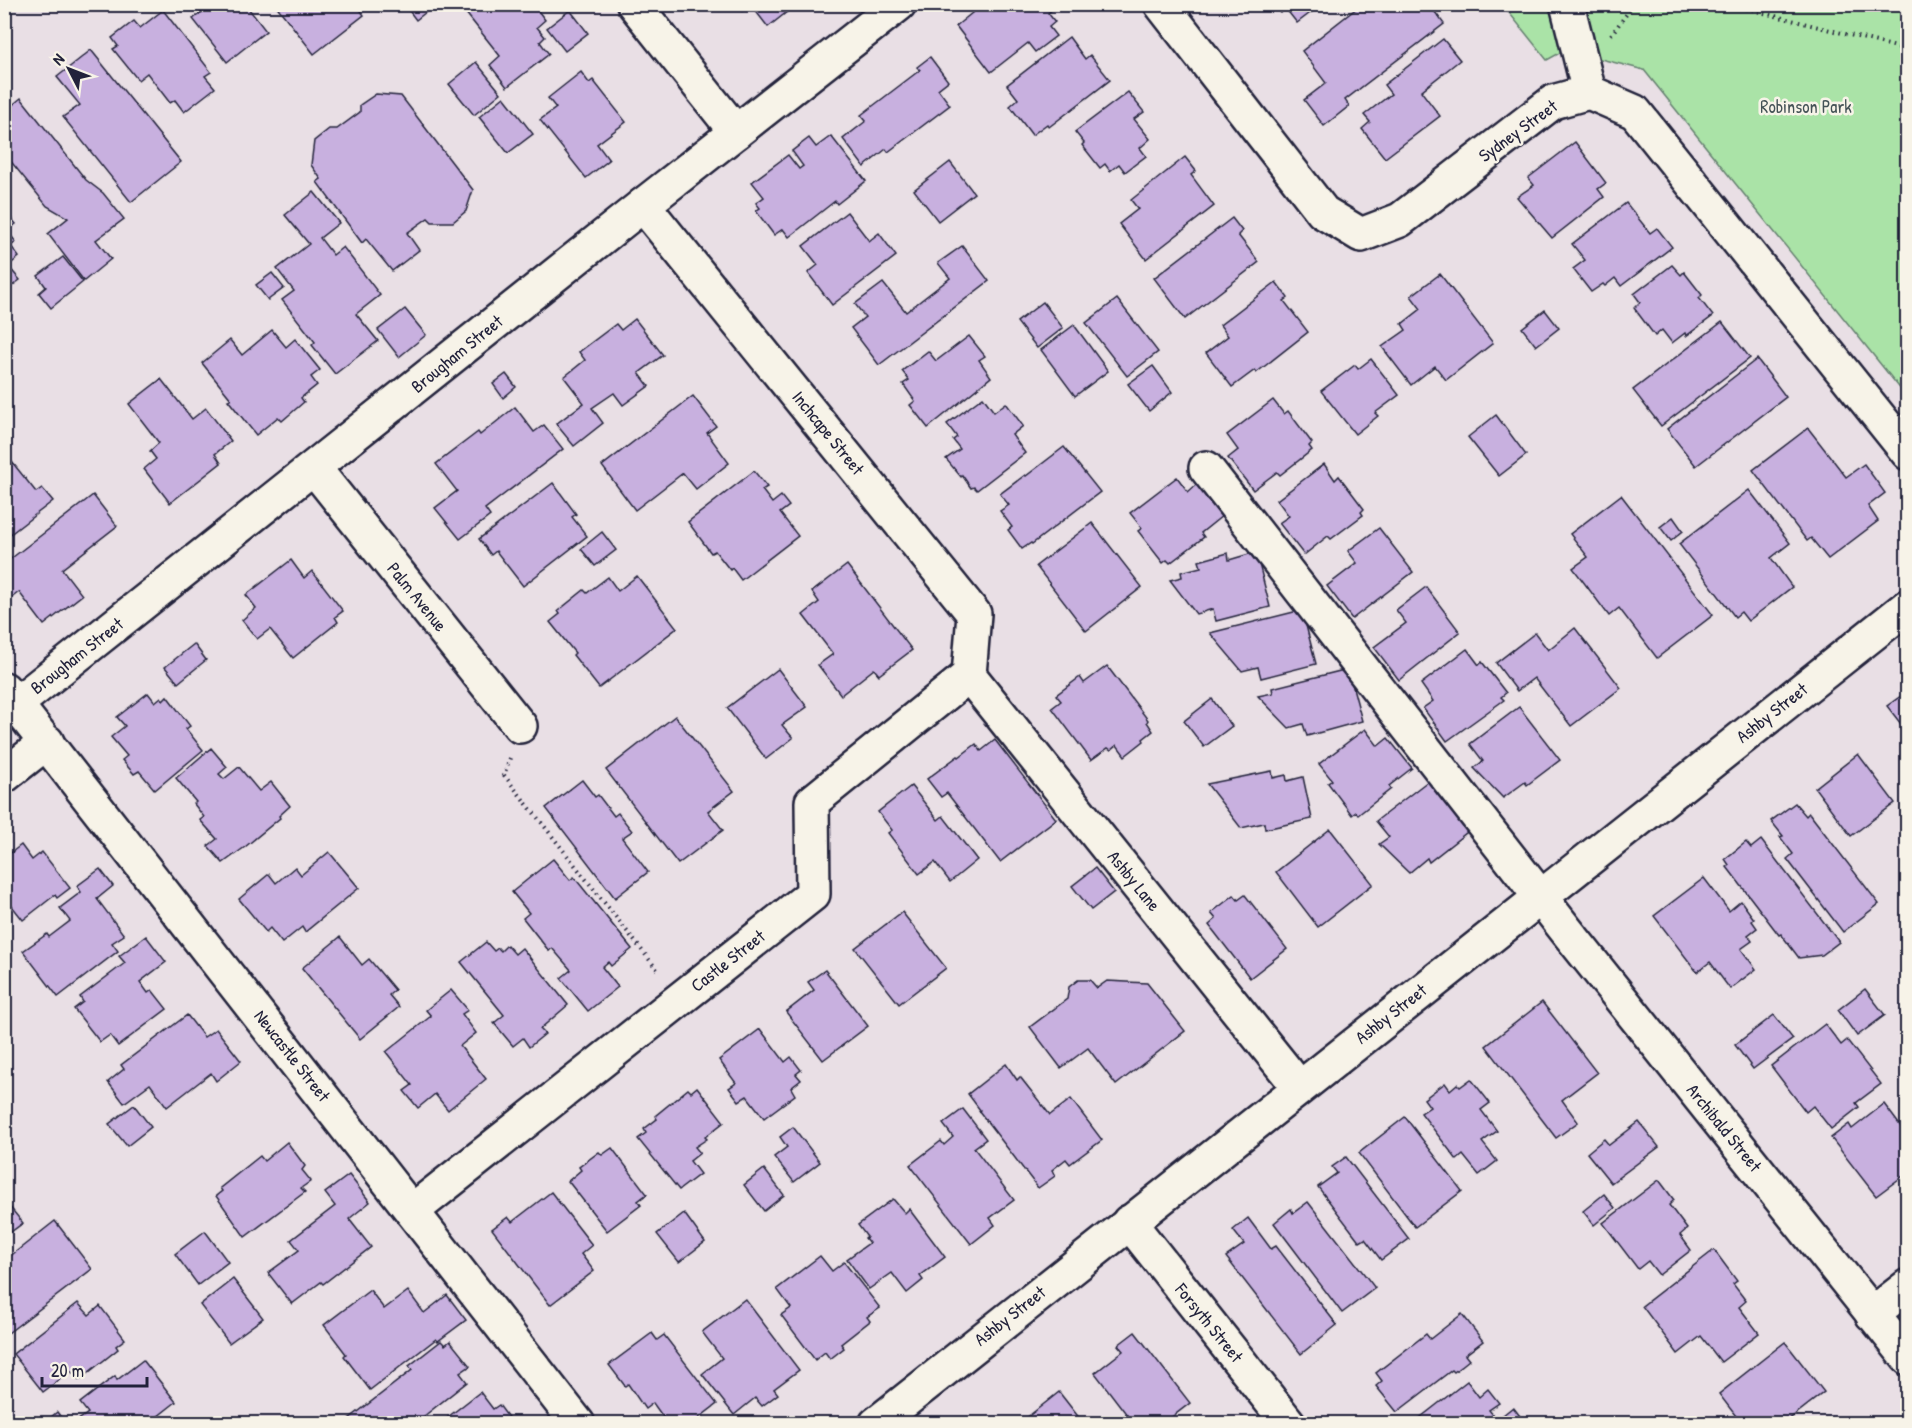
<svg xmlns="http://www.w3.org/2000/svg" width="1912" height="1428" font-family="'Patrick Hand',sans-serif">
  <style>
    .green { fill: #aae3a7; stroke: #668271; stroke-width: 1.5 }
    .building { fill: #c8b0df; stroke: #22223b; stroke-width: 1.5 }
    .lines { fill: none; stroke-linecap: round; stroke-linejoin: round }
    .minor-casing { stroke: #22223b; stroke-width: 38 }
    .path { stroke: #22223b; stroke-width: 4; stroke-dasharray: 1.5 4.5; stroke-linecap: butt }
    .minor { stroke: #f7f3e8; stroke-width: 33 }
    .labels { text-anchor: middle; stroke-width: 5; stroke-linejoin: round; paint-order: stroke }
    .park-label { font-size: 18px; fill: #445256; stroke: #f7f3e8 }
    .street-label { font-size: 18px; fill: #22223b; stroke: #f7f3e8 }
  </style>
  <rect width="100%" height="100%" fill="#e9dfe5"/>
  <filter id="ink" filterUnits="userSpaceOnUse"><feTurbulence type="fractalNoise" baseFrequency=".0167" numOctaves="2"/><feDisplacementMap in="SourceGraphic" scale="12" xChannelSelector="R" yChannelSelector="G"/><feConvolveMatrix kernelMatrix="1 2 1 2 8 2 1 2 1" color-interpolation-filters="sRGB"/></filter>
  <g filter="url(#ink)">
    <path class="green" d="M1503,5H1907V397L1644,70L1565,50L1547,60Z"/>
    <g class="building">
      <path d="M209,4H245L266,31L227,62L193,19L210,6Z"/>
      <path d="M275,4H356L364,15L314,54Z"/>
      <path d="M404,4H436L416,20Z"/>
      <path d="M467,4H533L545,20L537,27L545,37L540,42L549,54L507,87L490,65L500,56L462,8Z"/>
      <path d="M736,4H797L768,27L751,5L742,11Z"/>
      <path d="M983,4H1056L1057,6L1048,13L1055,22L1049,27L1056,36L1035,52L1028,43L991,72L956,26Z"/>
      <path d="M1273,4H1322L1297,23L1286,9L1280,13Z"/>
      <path d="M1362,4H1429L1444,24L1345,100L1349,106L1324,126L1304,100L1326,83L1302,51Z"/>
      <path d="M163,10L211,72L205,76L215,88L184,112L175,100L170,103L147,73L138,80L113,49L118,46L112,38L134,21L140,28Z"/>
      <path d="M570,10L588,33L565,51L547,28Z"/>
      <path d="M1069,37L1085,59L1090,55L1110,80L1049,127L1047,124L1032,135L1010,106L1018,99L1007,85Z"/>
      <path d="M1443,39L1460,60L1421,91L1440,116L1385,158L1362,129L1370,122L1364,115L1391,94L1384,85Z"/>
      <path d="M91,50L181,162L131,202L63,117L80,105L57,77Z"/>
      <path d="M930,57L948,81L938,89L950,105L888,152L886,149L864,167L843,139L866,121L861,115L920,70L917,67Z"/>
      <path d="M476,62L501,93L474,115L449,84Z"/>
      <path d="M581,72L589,83L593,80L626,122L597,144L609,160L586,178L540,120L556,108L548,98Z"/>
      <path d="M1128,92L1144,112L1134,119L1150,139L1140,148L1146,156L1125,172L1119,164L1110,171L1105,164L1100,168L1082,145L1084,143L1075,132Z"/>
      <path d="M376,94L401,96L473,190L466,211L453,222H432L428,218L407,233L419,250L392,271L366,239L362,243L317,182L321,179L311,165L314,141L329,129H337L360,112V105Z"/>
      <path d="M504,97L533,134L508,153L479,117Z"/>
      <path d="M21,98L86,180L103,193L124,219L96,240L111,259L84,281L48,234L68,218L47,206L4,153V112Z"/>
      <path d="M831,136L866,181L837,204L835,201L789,237L783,229L774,235L756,211L760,208L756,203L764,197L752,182L788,155L799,169L803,166L792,151L809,138L816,147Z"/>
      <path d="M1575,142L1606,183L1598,189L1604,197L1552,238L1517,197L1534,185L1528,178Z"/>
      <path d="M1185,157L1196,171L1191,175L1214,206L1146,259L1119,224L1138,209L1131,200Z"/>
      <path d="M950,162L974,193L938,221L914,190Z"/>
      <path d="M314,192L339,223L320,238L333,255L343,247L380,295L356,314L378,341L335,374L312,345L315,342L282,300L294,291L277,269L309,244L285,215Z"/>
      <path d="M1626,203L1650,233L1657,228L1672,247L1621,286L1615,278L1605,286L1603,284L1591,292L1573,269L1585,260L1572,244Z"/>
      <path d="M4,210L16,224L7,231L16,242L11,246L19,257L8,266L20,280L4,292Z"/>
      <path d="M847,212L869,241L879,233L896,256L832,305L808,273L818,265L803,246Z"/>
      <path d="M1232,218L1242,231L1238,235L1259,262L1185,319L1154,278Z"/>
      <path d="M962,246L989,281L879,365L851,328L865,317L855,304L883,283L906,312L950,278L938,263Z"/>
      <path d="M63,257L83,282L51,308L39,293L46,287L38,276Z"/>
      <path d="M1672,265L1681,275L1684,272L1702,295L1699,298L1713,316L1686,336L1685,333L1672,343L1662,330L1655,336L1634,308L1640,302L1634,294Z"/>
      <path d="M272,273L284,288L268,300L256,285Z"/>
      <path d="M1440,274L1493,343L1446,380L1435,366L1411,385L1382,347L1406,330L1402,324L1421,309L1411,296Z"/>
      <path d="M1276,282L1288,298L1284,301L1308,332L1256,373L1255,370L1232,387L1206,353L1228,336L1220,325Z"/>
      <path d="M1117,299L1158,352L1127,376L1086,323Z"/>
      <path d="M1043,302L1063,328L1037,348L1017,322Z"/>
      <path d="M405,309L426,335L399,357L378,330Z"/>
      <path d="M1545,310L1559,328L1536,346L1522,328Z"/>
      <path d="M635,319L663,355L639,373L649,386L623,405L614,393L592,408L603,423L574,446L556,424L584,403L564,377L585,360L579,352L616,324L621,330Z"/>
      <path d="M1722,322L1750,358L1661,426L1633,390Z"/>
      <path d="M1074,325L1108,371L1075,396L1041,350Z"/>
      <path d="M272,330L286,347L295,339L320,370L311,377L317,385L301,398L304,402L282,421L278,417L256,435L228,400L231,399L202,363L230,340L242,355Z"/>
      <path d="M969,336L985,356L979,360L991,377L928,428L910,405L915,401L903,384L909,380L902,371L928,351L936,361Z"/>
      <path d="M1371,359L1399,395L1375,413L1378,416L1355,434L1321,391L1355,365L1358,369Z"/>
      <path d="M1757,359L1786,397L1696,466L1667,429Z"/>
      <path d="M1153,366L1172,392L1149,411L1128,384Z"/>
      <path d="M506,374L516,387L503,398L493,384Z"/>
      <path d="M161,379L192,419L206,408L231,441L215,454L221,463L170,503L144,469L156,459L150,451L159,443L129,404Z"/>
      <path d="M693,396L716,426L707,433L729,463L696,489L683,473L635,510L602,466Z"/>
      <path d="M983,397L994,412L1006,403L1023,426L1012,435L1025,453L977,490L974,487L971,488L962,475L961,477L946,459L960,449L953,440L957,437L947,424Z"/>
      <path d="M1273,400L1284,414L1288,411L1312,443L1309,446L1312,450L1280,475L1277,472L1253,490L1228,458L1238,450L1227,435Z"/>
      <path d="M515,407L534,432L544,425L563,449L485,509L490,516L460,539L435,508L457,491L436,464L478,432L480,435Z"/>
      <path d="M1496,415L1526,455L1499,476L1468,437Z"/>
      <path d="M1808,428L1846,477L1864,464L1885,493L1868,506L1878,521L1828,559L1811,538L1807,541L1753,470Z"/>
      <path d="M1064,447L1100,492L1032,544L1031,543L1022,549L1008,530L1012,527L1000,511L1009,505L1000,494L1025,475L1026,476Z"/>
      <path d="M4,452L36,492L42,488L53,501L4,539Z"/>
      <path d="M1324,464L1335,480L1339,476L1364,509L1361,512L1363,515L1331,539L1328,536L1304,555L1279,523L1289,516L1277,500Z"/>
      <path d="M754,471L767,487L762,490L772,503L781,496L789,506L780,513L798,536L741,580L732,568L730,570L715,551L711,553L688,522Z"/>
      <path d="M1177,477L1188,492L1197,484L1222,516L1201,533L1204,537L1170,563L1167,560L1163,563L1138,531L1142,528L1130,513Z"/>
      <path d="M553,483L576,514L572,517L587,536L523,586L496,551L491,555L479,539Z"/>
      <path d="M1749,490L1790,543L1771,558L1792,587L1748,621L1741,612L1735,617L1679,544Z"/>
      <path d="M93,495L117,526L62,569L82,595L44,625L19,592L5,603L4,564Z"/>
      <path d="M1621,495L1713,615L1657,658L1619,608L1609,616L1573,568L1588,557L1570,534Z"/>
      <path d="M1673,517L1683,531L1671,541L1660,527Z"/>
      <path d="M1092,523L1142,587L1086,631L1036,566Z"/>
      <path d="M1379,528L1413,572L1352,619L1327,586L1357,563L1348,551Z"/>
      <path d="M602,532L616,550L595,566L581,549Z"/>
      <path d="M1256,552L1270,607L1216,621L1213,609L1196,614L1170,580L1182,577L1181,572L1201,567L1199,561L1228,553L1229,560Z"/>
      <path d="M291,560L304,578L312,571L343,611L335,617L338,622L293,658L270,629L257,639L242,620L256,608L246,595Z"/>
      <path d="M847,565L912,650L879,675L874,669L841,695L818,665L833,654L803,615L819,602L812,592Z"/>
      <path d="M637,576L677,628L599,688L573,655L575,653L550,622L560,614L558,611L584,590L587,593L608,577L618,591Z"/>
      <path d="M1426,587L1460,632L1399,680L1374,647L1406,623L1396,610Z"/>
      <path d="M1302,610L1316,664L1261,678L1258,667L1242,671L1210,633Z"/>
      <path d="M1575,628L1621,688L1571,726L1534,678L1517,691L1496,663L1535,633L1548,650Z"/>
      <path d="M194,644L206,660L178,683L165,667Z"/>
      <path d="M1467,649L1479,665L1482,662L1506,693L1501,697L1504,700L1447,741L1423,708L1433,701L1421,684Z"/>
      <path d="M1107,666L1148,720L1147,722L1153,731L1143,739L1144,741L1125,756L1117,745L1111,750L1108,748L1091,760L1052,708L1061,701L1056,695L1080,677L1084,683Z"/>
      <path d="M778,669L807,707L782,725L793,738L766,759L727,708Z"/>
      <path d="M1348,669L1362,721L1307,736L1303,724L1289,728L1258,696L1273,693L1272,688Z"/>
      <path d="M1908,691V733L1887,706Z"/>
      <path d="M148,693L155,702L161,697L163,700L167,696L190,726L186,729L203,750L155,790L139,771L134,774L122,760L127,756L111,737L125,726L117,717Z"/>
      <path d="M1212,699L1232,726L1204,747L1184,721Z"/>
      <path d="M1519,707L1560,760L1527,785L1525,782L1503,798L1474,768L1483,761L1470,744Z"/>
      <path d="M675,716L734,791L708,811L723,830L678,864L606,770Z"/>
      <path d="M1365,729L1378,746L1388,738L1412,768L1389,786L1391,789L1358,815L1356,812L1352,815L1328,783L1332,780L1319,764Z"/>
      <path d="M995,740L1056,819L1000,862L947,793L941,797L927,779L958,756L959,757L976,744L981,751Z"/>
      <path d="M211,748L227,767L219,774L224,779L239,767L259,791L271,782L290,806L279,816L280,818L245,847L223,863L208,846L217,839L200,820L204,817L194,804L196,802L176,778Z"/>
      <path d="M1858,754L1895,803L1851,836L1815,788Z"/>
      <path d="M1272,771L1273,778L1286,775L1287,781L1303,777L1312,819L1265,829L1264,823L1241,828L1207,784Z"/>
      <path d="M582,780L595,797L598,795L614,816L618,813L632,831L622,838L648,872L615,898L546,808Z"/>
      <path d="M1428,781L1439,796L1444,792L1471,829L1429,862L1427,858L1409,873L1379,844L1389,837L1376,821Z"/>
      <path d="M911,786L938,820L943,816L977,860L950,882L935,862L919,874L888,833L892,830L878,812Z"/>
      <path d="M1795,803L1806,816L1809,813L1879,904L1843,932L1787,859L1793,854L1780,837L1783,836L1771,821Z"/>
      <path d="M1330,829L1373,884L1318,927L1276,872Z"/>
      <path d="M1761,840L1839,942L1822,955L1799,958L1781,934L1779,935L1727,867L1729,865L1725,859L1746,842L1751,848Z"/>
      <path d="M21,845L32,860L42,852L70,888L57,898L55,895L23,920L4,896V858Z"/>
      <path d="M329,852L359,888L305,932L302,927L282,943L270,928L266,932L239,899L269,874L276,883L295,867L301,875Z"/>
      <path d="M553,859L570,880L574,877L632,949L611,966L608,962L602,967L618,987L588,1011L561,978L571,970L552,948L549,951L523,918L529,913L512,892Z"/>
      <path d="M1095,868L1114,892L1091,910L1072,886Z"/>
      <path d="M100,869L113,886L97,899L124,935L112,943L118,951L58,997L23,951L47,934L49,937L70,921L60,908L81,892L77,886Z"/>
      <path d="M1704,878L1729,911L1741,901L1754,919L1752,921L1757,928L1748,935L1752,941L1741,949L1756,969L1730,989L1710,962L1697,972L1654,916Z"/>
      <path d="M1234,895L1238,900L1245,895L1287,949L1250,978L1209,925L1216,919L1211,913Z"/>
      <path d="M902,912L946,968L899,1004L855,948Z"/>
      <path d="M146,936L166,962L140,982L148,993L152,990L167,1009L118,1046L110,1035L100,1042L74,1009L83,1002L80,997L125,963L119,956Z"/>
      <path d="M340,937L362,965L369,959L395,990L389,995L399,1007L360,1039L302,968Z"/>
      <path d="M486,942L494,951L498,948L501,951L507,945L515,954L522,948L568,1005L540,1029L545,1034L529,1047L523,1038L513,1046L494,1023L504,1015L461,962Z"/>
      <path d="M825,970L868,1026L823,1060L786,1012L814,990L808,982Z"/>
      <path d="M1078,980H1090L1097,988L1107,981L1147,983L1185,1031L1116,1085L1088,1048L1061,1068L1030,1027L1067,999L1069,987Z"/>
      <path d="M1865,989L1885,1015L1857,1036L1838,1010Z"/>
      <path d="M451,990L468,1010L462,1014L476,1033L460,1046L486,1079L448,1110L435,1094L418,1108L404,1091L412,1085L386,1052L431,1016L426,1010Z"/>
      <path d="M1542,1002L1597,1073L1562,1100L1578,1122L1556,1138L1486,1046Z"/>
      <path d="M187,1015L204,1037L216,1029L241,1061L216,1081L211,1073L167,1107L150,1084L124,1103L108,1082L124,1069L121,1065Z"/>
      <path d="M1774,1015L1793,1039L1753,1069L1735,1045Z"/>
      <path d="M1825,1024L1841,1045L1847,1040L1881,1084L1856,1103L1859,1107L1831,1129L1813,1106L1806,1112L1771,1066Z"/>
      <path d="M760,1029L785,1062L791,1057L801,1070L796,1074L801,1080L791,1088L795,1095L764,1118L747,1096L739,1101L729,1088L736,1083L719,1060Z"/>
      <path d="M1006,1064L1017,1080L1020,1077L1050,1115L1071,1099L1102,1140L1070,1164L1066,1159L1052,1170L1055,1176L1038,1188L979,1111L980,1110L968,1094Z"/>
      <path d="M1471,1079L1490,1103L1481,1110L1497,1131L1482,1142L1497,1161L1479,1175L1463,1155L1457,1160L1421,1113L1430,1107L1424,1099L1445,1083L1450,1090L1457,1084L1460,1087Z"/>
      <path d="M697,1087L724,1122L705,1137L707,1139L695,1147L700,1153L690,1161L700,1174L679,1190L638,1139L646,1133L644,1129L657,1119L655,1116L688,1089L691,1092Z"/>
      <path d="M1884,1104L1908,1136V1183L1903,1176L1876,1196L1831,1138L1849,1124L1852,1129Z"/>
      <path d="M134,1105L151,1127L127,1146L109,1124Z"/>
      <path d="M963,1109L986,1139L974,1148L1014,1200L990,1218L995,1225L971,1244L910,1165L941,1141L944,1145L953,1137L943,1124Z"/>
      <path d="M1405,1117L1462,1191L1415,1227L1359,1153Z"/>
      <path d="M1639,1122L1659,1147L1611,1183L1587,1153L1604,1139L1609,1145Z"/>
      <path d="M793,1127L820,1162L794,1182L774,1157L787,1147L780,1137Z"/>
      <path d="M287,1142L305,1166L302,1170L311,1181L301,1188L305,1192L245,1237L216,1196L222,1191L220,1188L260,1156L264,1161Z"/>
      <path d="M612,1148L647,1194L638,1201L641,1205L607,1231L568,1181L581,1170L579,1167L599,1152L602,1155Z"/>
      <path d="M1346,1157L1409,1239L1381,1260L1365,1239L1360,1242L1318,1187L1337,1173L1332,1167Z"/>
      <path d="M764,1169L784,1195L764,1211L744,1185Z"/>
      <path d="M349,1175L370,1202L349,1219L371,1247L323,1284L321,1282L292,1304L268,1273L299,1250L291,1240L335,1206L325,1193Z"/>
      <path d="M1659,1180L1674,1200L1669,1205L1687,1229L1680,1235L1691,1250L1659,1275L1648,1261L1638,1269L1603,1223Z"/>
      <path d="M551,1192L592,1245L581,1254L594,1271L550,1305L492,1229L508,1217L512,1222Z"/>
      <path d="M1604,1194L1615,1208L1594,1225L1583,1211Z"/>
      <path d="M893,1199L905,1213L909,1209L945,1257L920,1276L923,1280L907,1293L892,1273L869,1289L847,1259L869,1243L865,1238L867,1237L858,1225Z"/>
      <path d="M4,1200L23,1223L4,1237Z"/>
      <path d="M1308,1202L1375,1288L1342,1313L1274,1223L1291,1209L1293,1213Z"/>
      <path d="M684,1213L705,1242L679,1262L657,1234Z"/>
      <path d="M1248,1218L1271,1249L1276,1246L1337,1325L1301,1354L1226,1257L1244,1244L1233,1230Z"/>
      <path d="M55,1221L92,1269L4,1336V1261Z"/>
      <path d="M205,1231L228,1262L198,1285L175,1254Z"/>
      <path d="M1714,1250L1737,1281L1733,1284L1746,1301L1739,1307L1759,1333L1721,1362L1701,1336L1678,1354L1642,1306Z"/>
      <path d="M820,1256L832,1271L844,1262L880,1308L867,1317L870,1321L841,1344L844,1348L830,1359L825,1352L815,1360L781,1315L791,1308L777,1289Z"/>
      <path d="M233,1279L263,1318L229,1343L200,1305Z"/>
      <path d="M370,1290L384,1309L408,1291L424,1313L447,1295L466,1320L438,1341L436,1339L370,1390L344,1356L346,1354L324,1325Z"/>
      <path d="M745,1299L799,1370L774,1389L778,1394L762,1406L755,1398L734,1415L702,1374L722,1358L702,1332Z"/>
      <path d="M78,1303L89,1315L100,1306L125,1339L116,1346L118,1349L79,1380L71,1371L43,1392L13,1354Z"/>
      <path d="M1462,1314L1483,1341L1465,1355L1469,1360L1454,1372L1452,1370L1397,1412L1376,1386L1382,1381L1376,1373L1426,1334L1430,1339Z"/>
      <path d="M1135,1332L1190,1403L1172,1417L1175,1421L1171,1424H1134L1095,1373L1123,1351L1118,1345Z"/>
      <path d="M652,1333L657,1340L664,1335L717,1404L691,1424H668L653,1403L645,1409L628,1384L625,1386L609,1365Z"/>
      <path d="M441,1341L445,1345L450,1341L470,1366L460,1373L467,1382L414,1424H346L345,1422L412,1370L409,1366Z"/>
      <path d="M1785,1342L1824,1392L1783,1424H1742L1719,1394Z"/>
      <path d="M143,1360L176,1402L152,1421L154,1424H79L77,1421L88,1413L80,1403L115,1376L117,1380Z"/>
      <path d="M1467,1381L1479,1397L1488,1389L1499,1403L1489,1410L1493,1415L1482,1424H1412Z"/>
      <path d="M480,1392L493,1409L499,1405L513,1424H439Z"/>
      <path d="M1059,1392L1084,1424H1021L1020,1423Z"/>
      <path d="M1513,1407L1526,1424H1492Z"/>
      <path d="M57,1412L66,1424H43Z"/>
    </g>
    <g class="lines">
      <g class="minor-casing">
        <g id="minor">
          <path d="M634,4L736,132"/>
          <path d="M1161,4L1323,212L1361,235L1400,220L1553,102L1589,92L1635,112L1908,453"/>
          <path d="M1567,4L1589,92"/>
          <path d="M643,205L974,614L969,675"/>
          <path d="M314,468L520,726"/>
          <path d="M1206,468L1566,930L1908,1358"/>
          <path d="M969,675L1299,1087"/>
          <path d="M4,689L578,1424"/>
          <path d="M16,704L643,205L899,4"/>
          <path d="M4,776L47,742"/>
          <path d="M412,1211L813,894L812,802L969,675"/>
          <path d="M1129,1222L1289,1424"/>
          <path d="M1872,1314L1908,1286"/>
          <path d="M876,1424L1908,606"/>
        </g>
      </g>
      <g class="path">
        <path d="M1729,4L1908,50"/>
        <path d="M1611,35L1634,4"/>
        <path d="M510,758L504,775L659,972"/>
      </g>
      <use href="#minor" class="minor"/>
    </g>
  </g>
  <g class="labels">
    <g class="park-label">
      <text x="1806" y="113">Robinson Park</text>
    </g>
    <g class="street-label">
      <text transform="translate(1518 131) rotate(-36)" y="6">Sydney Street</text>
      <text transform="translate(457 354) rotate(-39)" y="6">Brougham Street</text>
      <text transform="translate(828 433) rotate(51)" y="6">Inchcape Street</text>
      <text transform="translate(417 597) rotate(51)" y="6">Palm Avenue</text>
      <text transform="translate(77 656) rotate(-38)" y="6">Brougham Street</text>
      <text transform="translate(1772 713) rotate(-38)" y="6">Ashby Street</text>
      <text transform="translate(1134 881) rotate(51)" y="6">Ashby Lane</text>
      <text transform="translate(728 961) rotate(-38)" y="6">Castle Street</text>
      <text transform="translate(1391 1014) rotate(-38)" y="6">Ashby Street</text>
      <text transform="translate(292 1056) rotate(52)" y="6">Newcastle Street</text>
      <text transform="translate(1724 1128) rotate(51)" y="6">Archibald Street</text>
      <text transform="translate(1010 1316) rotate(-38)" y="6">Ashby Street</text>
      <text transform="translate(1209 1323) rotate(51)" y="6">Forsyth Street</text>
    </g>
  </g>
  <rect width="1912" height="1428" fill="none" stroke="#f7f3e8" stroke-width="24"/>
  <rect x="12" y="12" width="1888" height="1404" fill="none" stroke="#22223b" stroke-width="2" filter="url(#ink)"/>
  <g transform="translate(69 69) rotate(312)" stroke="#f7f3e8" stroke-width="4.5" paint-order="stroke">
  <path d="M0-4.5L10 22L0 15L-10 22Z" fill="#22223b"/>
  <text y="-9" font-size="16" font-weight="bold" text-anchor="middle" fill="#22223b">N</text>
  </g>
  <path d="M42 1377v9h105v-9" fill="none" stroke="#22223b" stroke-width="3"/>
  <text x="51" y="1377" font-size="18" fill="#22223b" stroke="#f7f3e8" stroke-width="4.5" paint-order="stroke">20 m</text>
</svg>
